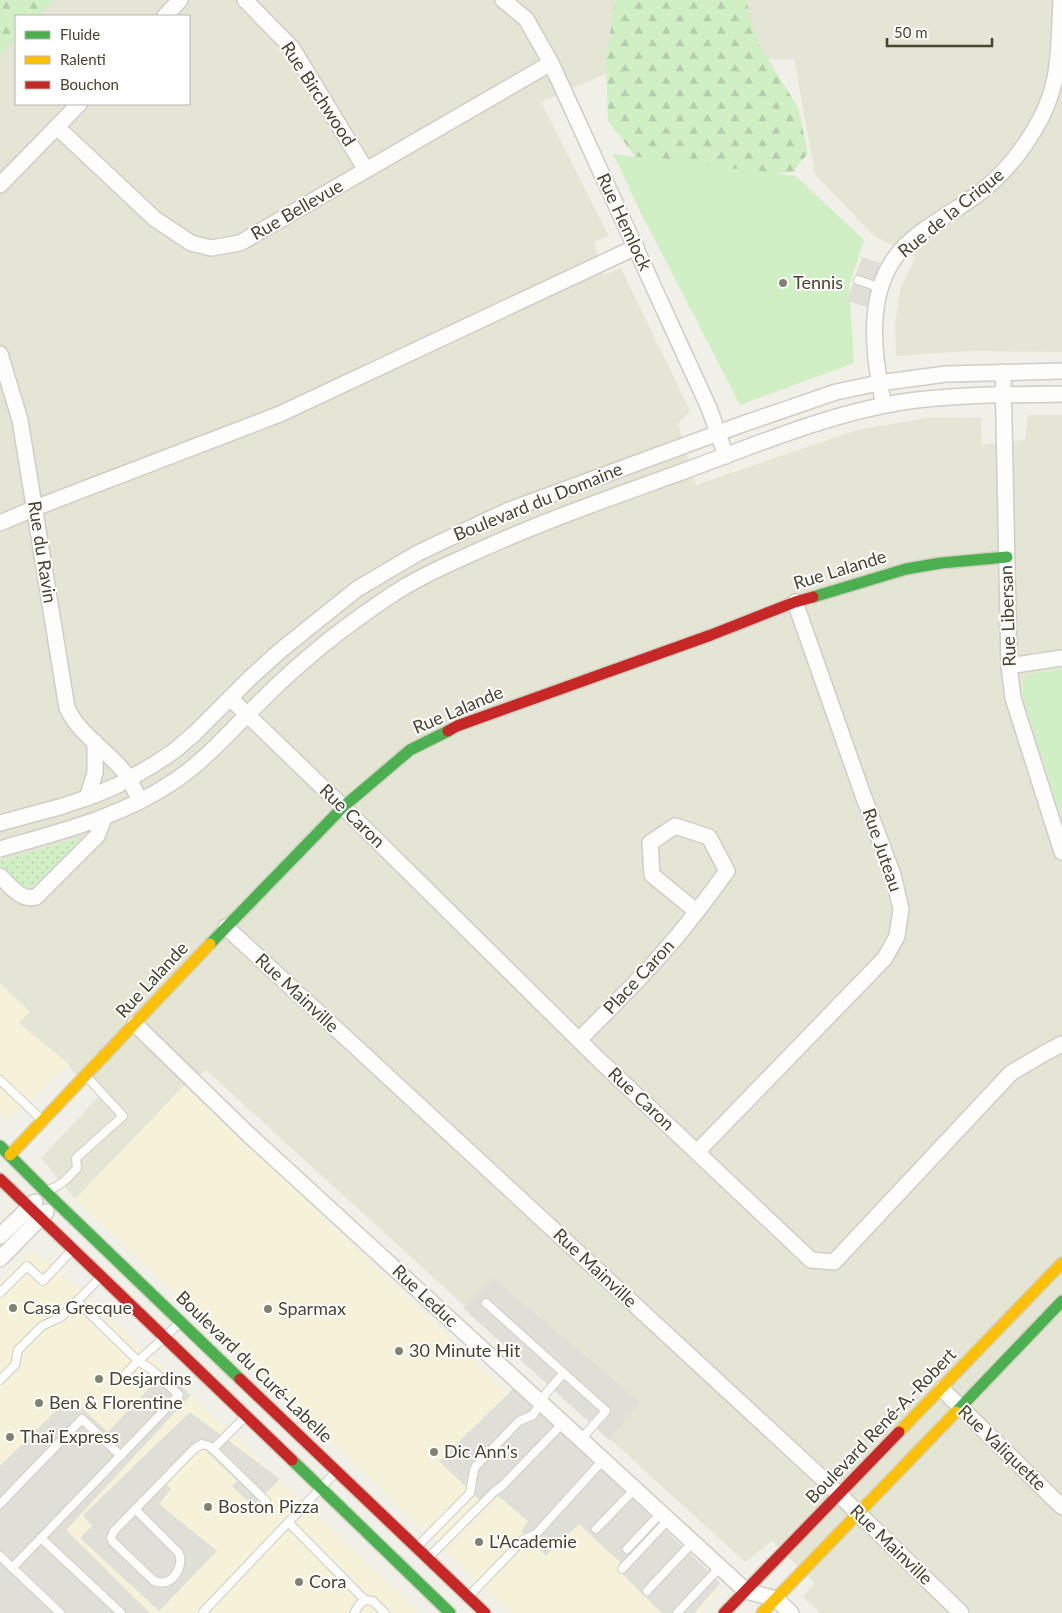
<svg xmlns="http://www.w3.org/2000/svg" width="1062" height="1613" font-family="Lato,sans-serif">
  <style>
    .residential { fill: #e5e5d5; fill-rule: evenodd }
    .commercial { fill: #f5f2d9 }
    .grass { fill: url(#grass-dots) }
    .forest { fill: url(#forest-firs) }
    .park { fill: #d1efc5 }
    .parking { fill: #dfdfd8 }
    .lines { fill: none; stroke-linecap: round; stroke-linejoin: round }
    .lane-casing { stroke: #cecec6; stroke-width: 10 }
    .street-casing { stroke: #cecec6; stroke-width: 18 }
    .fast-casing { stroke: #d1d1c0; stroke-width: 14 }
    .slow-casing { stroke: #d1d1c0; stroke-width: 14 }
    .jam-casing { stroke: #d1d1c0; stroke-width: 14 }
    .lane { stroke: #fdfdfc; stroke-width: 8 }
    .street { stroke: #fdfdfc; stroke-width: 15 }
    .fast { stroke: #4caf50; stroke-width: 11 }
    .slow { stroke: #ffc107; stroke-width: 11 }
    .jam { stroke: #c62828; stroke-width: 11 }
    .poi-dot { fill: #828272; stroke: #fff; stroke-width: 2 }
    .labels { text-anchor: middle; stroke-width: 4; stroke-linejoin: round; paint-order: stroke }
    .street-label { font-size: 18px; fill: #474633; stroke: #fff }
    .poi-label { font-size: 18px; fill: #474633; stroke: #fff; text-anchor: start }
  </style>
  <defs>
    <pattern id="grass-dots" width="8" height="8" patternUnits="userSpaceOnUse" patternTransform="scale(1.25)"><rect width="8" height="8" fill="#d1efc5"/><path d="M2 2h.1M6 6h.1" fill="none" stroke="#b5ceaa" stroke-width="1.8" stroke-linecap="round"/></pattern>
    <pattern id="forest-firs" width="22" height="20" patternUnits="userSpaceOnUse" patternTransform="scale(1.25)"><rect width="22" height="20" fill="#d1efc5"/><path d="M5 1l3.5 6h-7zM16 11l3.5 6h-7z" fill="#b5ceaa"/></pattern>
  </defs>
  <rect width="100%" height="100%" fill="#f0f0e8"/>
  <path class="residential" d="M0,0H1062V352L969,351L896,356L895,324L901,287L915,258L873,235L815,174L794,59L633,62L541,102L609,236L594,242L604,275L621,268L690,411L678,424L696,485L857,430L932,417L981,418L982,445L1025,440L1028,415H1062V669L1030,674L1023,696L1062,819V1613H820L803,1597L815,1583L772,1541L745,1562L206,1070L185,1085L75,1199L41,1158L100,1095L18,1023L29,1011L0,983ZM16,16H189V104H16Z"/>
  <g class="commercial">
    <path d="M0,985L29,1012L19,1023L70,1065L6,1121L0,1115Z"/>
    <path d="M185,1085L718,1593L699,1613H511L75,1199Z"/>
    <path d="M33,1250L82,1291L420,1613H0V1283Z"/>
  </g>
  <path class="grass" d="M80,838L81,841L44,880L40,877L38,879L41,882C25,896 11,876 0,866L1,860Z"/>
  <g class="forest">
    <path d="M0,0H54L38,16H16V39L0,56Z"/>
    <path d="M615,0H746L757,42L798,107L808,153L793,172L753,176L638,160L608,121L606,61Z"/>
  </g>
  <g class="park">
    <path d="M613,154L796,176L864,240L849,286L854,363L740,405L641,213Z"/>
    <path d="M1062,669V819L1023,696V682L1030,674Z"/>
  </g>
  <g class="parking">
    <path d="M862,257L880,263L867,307L847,301Z"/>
    <path d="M493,1278L640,1402L609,1440L463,1308Z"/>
    <path d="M164,1372L191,1395L66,1530L150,1613H0V1466L70,1397L108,1432Z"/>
    <path d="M514,1388L606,1474L720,1582L718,1586L694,1613H662L617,1569L621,1563L579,1524L546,1556L521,1532L528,1521L498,1496L486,1506L439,1461Z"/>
    <path d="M190,1412L280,1479L253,1506L232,1486L237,1481L200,1445L159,1478L171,1489L159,1504L217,1551L159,1611L80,1538L92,1526L83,1515Z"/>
  </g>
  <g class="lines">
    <g class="lane-casing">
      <g id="lane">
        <path d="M858,280L881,288"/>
        <path d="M0,1080L42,1120"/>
        <path d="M48,1190C61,1186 68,1178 77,1168L76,1158L123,1116L87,1077"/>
        <path d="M100,1278L77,1301L138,1361C152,1348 167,1336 180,1322"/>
        <path d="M0,1293L27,1266L43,1281L71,1251"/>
        <path d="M486,1303L606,1411L581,1439"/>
        <path d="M0,1380L15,1365L18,1350L42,1326L61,1317L77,1301"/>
        <path d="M245,1417L213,1449L266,1501"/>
        <path d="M0,1504L82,1419L121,1456"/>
        <path d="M135,1509L179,1553C185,1569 169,1590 153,1580L113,1542L111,1538L114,1531L194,1449L202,1444L209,1446L213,1449"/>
        <path d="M289,1523L365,1600L373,1601L385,1613"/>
        <path d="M596,1529L635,1489"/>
        <path d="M41,1538L121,1613"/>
        <path d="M418,1546L470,1493L474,1470L476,1466L519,1421L533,1415L547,1392L564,1373"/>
        <path d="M627,1549L661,1513"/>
        <path d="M0,1556L60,1613"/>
        <path d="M429,1557L494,1492L502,1486L563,1423"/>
        <path d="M12,1568L179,1395L151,1369L138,1361L123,1377"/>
        <path d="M622,1569L668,1520"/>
        <path d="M647,1591L693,1542"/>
        <path d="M470,1595L523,1540L536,1534L603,1460"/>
        <path d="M204,1613L203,1612L336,1472"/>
        <path d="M354,1613L359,1605L365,1600"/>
        <path d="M677,1613L720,1567"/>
      </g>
    </g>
    <g class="street-casing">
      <g id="street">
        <path d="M245,0L292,48L366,170"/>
        <path d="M503,0L526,19L551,63L709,408L726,456"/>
        <path d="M165,16L180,0"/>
        <path d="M57,127L155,219L191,243L211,248L240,243L551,63"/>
        <path d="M0,185L79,104"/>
        <path d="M0,354L20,420L67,708C78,732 103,748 120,767C129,776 134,789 140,801"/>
        <path d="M1003,372L1009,666L1013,698L1062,852"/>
        <path d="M884,405C873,356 864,290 902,249C923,227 954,212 978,194C1001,177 1019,155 1033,132C1062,86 1058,51 1061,0"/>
        <path d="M0,523L35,508L280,414L636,247"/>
        <path d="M1009,666L1062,658"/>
        <path d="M230,698L343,807L596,1057L811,1260L834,1262L1011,1073L1043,1054L1062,1044"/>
        <path d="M87,798L95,773V742"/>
        <path d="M0,823L63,806L95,795L118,785L153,765L174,751L195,733L250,678L281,650L357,589L418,553L509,510L740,425L836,392L879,383L946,374L1062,371"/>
        <path d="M0,849C62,831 122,817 176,780C209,757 234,727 263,699C299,663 345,626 387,598C413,580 442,567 471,554C538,523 607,499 676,474C748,448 826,414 902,402C955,394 1009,395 1062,394"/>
        <path d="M0,876C10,885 20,901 36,897L97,836L104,818"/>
        <path d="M226,927L822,1478L961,1613"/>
        <path d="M135,1024L248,1134L733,1579L746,1591L776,1599L791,1613"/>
        <path d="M579,1040C608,1010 639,981 666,949C688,925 708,897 727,871L709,837L675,826L650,843L652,875L696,911"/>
        <path d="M697,1152L885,958L897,936L901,909L893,875L863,795L795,602"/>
        <path d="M0,1236L35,1202"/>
        <path d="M0,1259L46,1212"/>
        <path d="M942,1389L1062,1507"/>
      </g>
    </g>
    <g class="fast-casing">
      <g id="fast">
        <path d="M813,597L906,569L941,563L1007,557"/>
        <path d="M210,944L343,807L410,750L448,731"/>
        <path d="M0,1146L56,1202L240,1379"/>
        <path d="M956,1412L1062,1301"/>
        <path d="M292,1460L450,1613"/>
      </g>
    </g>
    <g class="slow-casing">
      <g id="slow">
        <path d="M10,1155L210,944"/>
        <path d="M899,1432L1062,1263"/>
        <path d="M762,1613L956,1412"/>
      </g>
    </g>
    <g class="jam-casing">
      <g id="jam">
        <path d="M448,731L457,726L711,635L795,602L813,597"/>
        <path d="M0,1179L292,1460"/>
        <path d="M240,1379L485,1613"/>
        <path d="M724,1613L899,1432"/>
      </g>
    </g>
    <use href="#lane" class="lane"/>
    <use href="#street" class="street"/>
    <use href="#fast" class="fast"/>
    <use href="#slow" class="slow"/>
    <use href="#jam" class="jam"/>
  </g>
  <g class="poi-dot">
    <circle cx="783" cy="283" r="5"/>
    <circle cx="13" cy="1308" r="5"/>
    <circle cx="268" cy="1309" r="5"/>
    <circle cx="399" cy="1351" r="5"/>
    <circle cx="99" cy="1379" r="5"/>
    <circle cx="39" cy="1403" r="5"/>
    <circle cx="10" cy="1437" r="5"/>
    <circle cx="434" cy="1452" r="5"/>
    <circle cx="208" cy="1507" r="5"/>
    <circle cx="479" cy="1542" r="5"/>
    <circle cx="299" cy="1582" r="5"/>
  </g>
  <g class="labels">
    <g class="street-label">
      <text transform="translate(318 94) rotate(57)" y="6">Rue Birchwood</text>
      <text transform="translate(297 210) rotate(-30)" y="6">Rue Bellevue</text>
      <text transform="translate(951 213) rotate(-39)" y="6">Rue de la Crique</text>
      <text transform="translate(624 222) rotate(65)" y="6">Rue Hemlock</text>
      <text transform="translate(538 502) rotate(-22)" y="6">Boulevard du Domaine</text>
      <text transform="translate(42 552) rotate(81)" y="6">Rue du Ravin</text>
      <text transform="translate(840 570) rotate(-17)" y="6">Rue Lalande</text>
      <text transform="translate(1008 616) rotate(-92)" y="6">Rue Libersan</text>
      <text transform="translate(458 710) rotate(-23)" y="6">Rue Lalande</text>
      <text transform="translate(352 816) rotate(44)" y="6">Rue Caron</text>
      <text transform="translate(882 850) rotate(71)" y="6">Rue Juteau</text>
      <text transform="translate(639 977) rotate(-47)" y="6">Place Caron</text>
      <text transform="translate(152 980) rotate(-47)" y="6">Rue Lalande</text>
      <text transform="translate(297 993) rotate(43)" y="6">Rue Mainville</text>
      <text transform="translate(641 1099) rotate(43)" y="6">Rue Caron</text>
      <text transform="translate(595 1268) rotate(43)" y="6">Rue Mainville</text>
      <text transform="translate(425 1296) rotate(43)" y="6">Rue Leduc</text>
      <text transform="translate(254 1367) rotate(44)" y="6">Boulevard du Curé-Labelle</text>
      <text transform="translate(881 1426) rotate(-46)" y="6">Boulevard René-A.-Robert</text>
      <text transform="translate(1002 1448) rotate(44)" y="6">Rue Valiquette</text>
      <text transform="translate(891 1545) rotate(44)" y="6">Rue Mainville</text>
    </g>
    <g class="poi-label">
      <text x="793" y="289">Tennis</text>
      <text x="23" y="1314">Casa Grecque</text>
      <text x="278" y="1315">Sparmax</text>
      <text x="409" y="1357">30 Minute Hit</text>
      <text x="109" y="1385">Desjardins</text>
      <text x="49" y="1409">Ben &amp; Florentine</text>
      <text x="20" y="1443">Thaï Express</text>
      <text x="444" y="1458">Dic Ann's</text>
      <text x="218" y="1513">Boston Pizza</text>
      <text x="489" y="1548">L'Academie</text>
      <text x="309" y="1588">Cora</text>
    </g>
  </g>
  <rect x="15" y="15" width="175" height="90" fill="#ffffff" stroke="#b5b5ad"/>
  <rect x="25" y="31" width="25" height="8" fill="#4caf50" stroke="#b5b5ad"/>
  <text x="60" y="40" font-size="15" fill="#474633">Fluide</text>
  <rect x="25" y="56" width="25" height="8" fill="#ffc107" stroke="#b5b5ad"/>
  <text x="60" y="65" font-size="15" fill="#474633">Ralenti</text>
  <rect x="25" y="81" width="25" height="8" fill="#c62828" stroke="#b5b5ad"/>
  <text x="60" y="90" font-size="15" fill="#474633">Bouchon</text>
  <path d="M887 38v8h105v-8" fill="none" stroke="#474633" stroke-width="2.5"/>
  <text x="894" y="38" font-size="15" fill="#474633" stroke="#ffffff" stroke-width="4" paint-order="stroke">50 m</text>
</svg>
